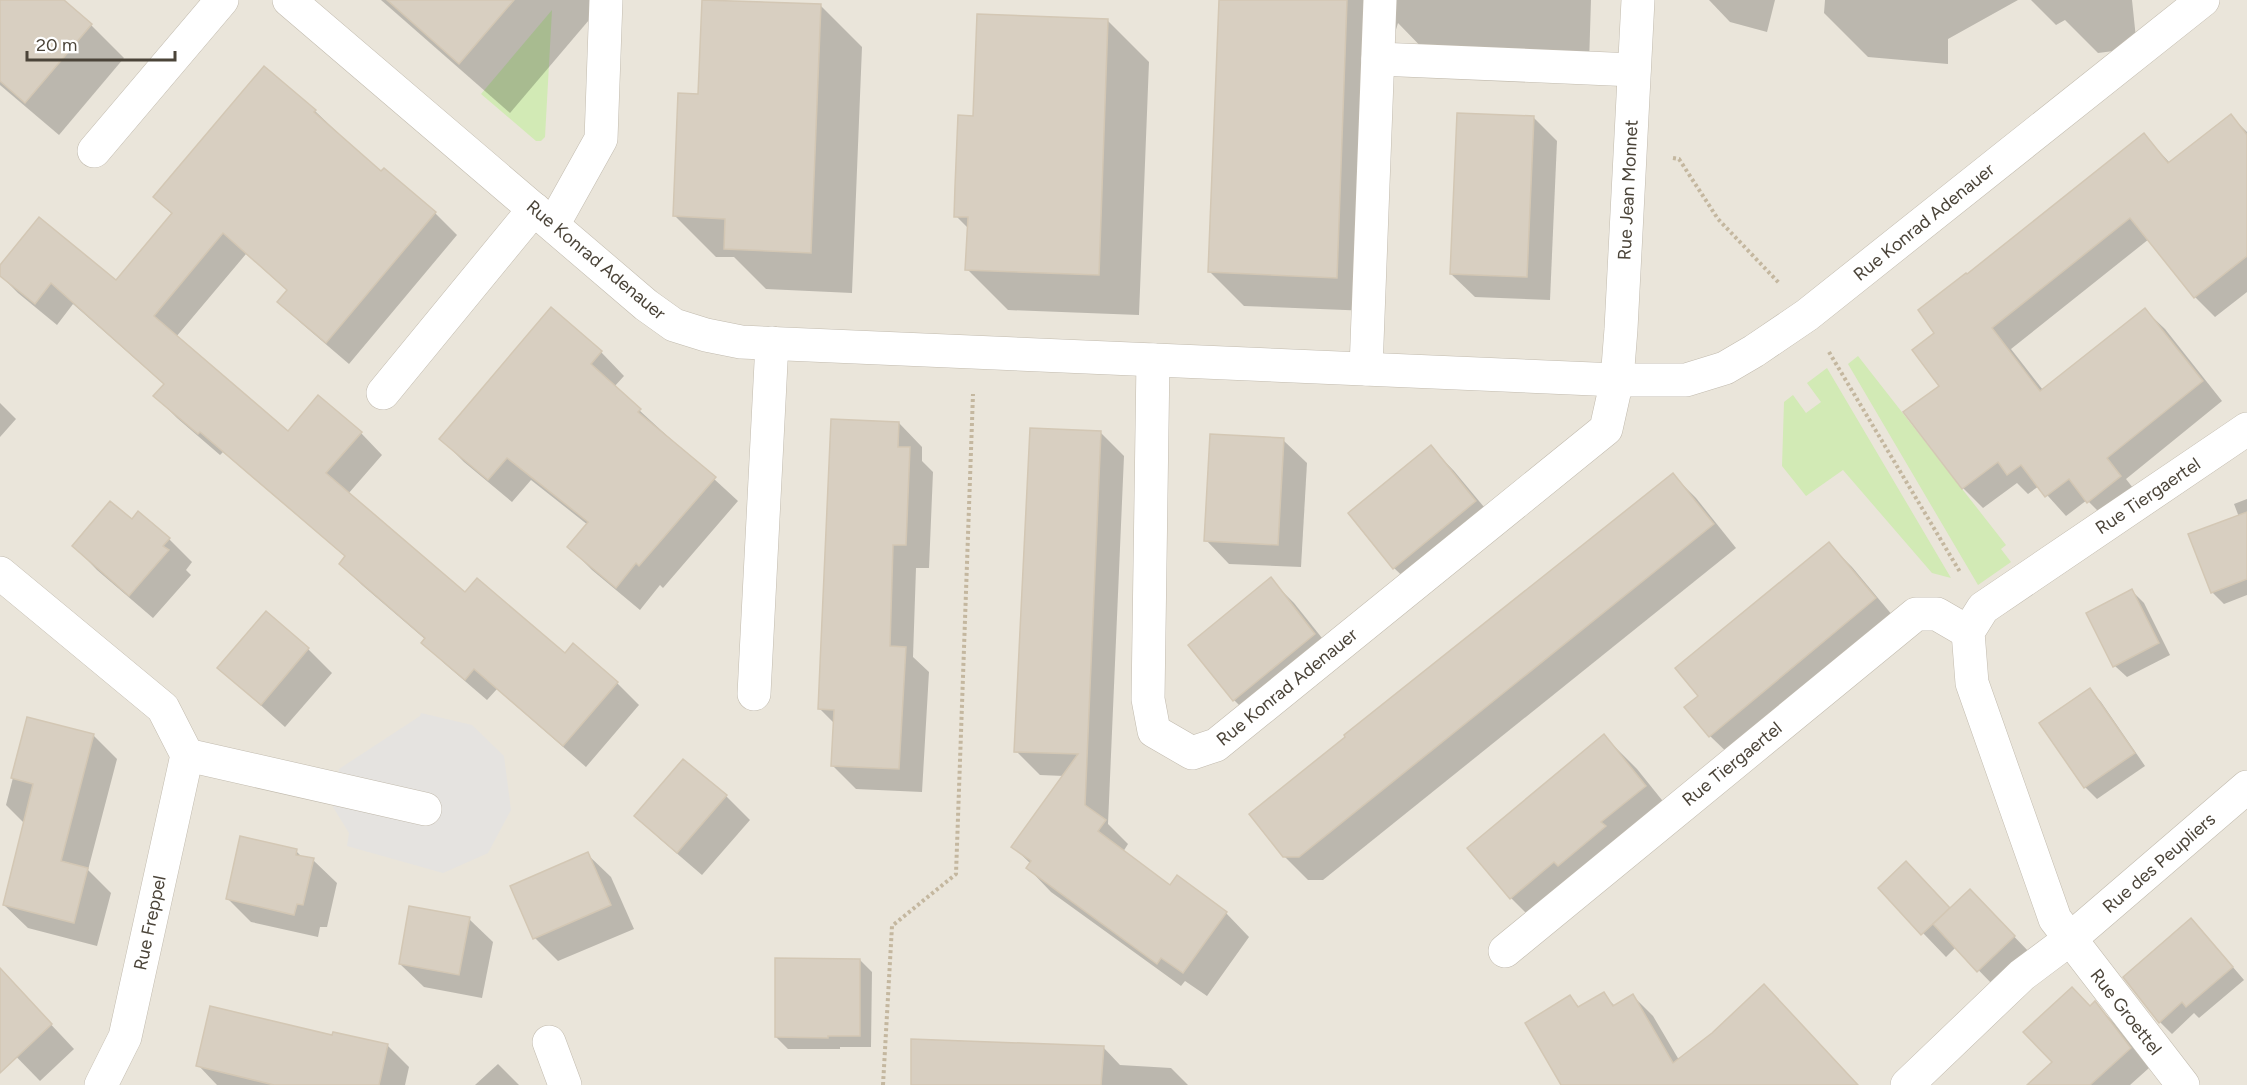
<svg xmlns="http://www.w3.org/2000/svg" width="2247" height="1085" font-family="Figtree,sans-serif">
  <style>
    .residential { fill: #eae5da }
    .green { fill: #d2eab5 }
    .parking { fill: #e5e3e0 }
    .shadow { fill: #0003 }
    .building { fill: #d8cfc1; stroke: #d3c7b4; stroke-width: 1.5 }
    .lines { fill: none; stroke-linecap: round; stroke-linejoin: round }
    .minor-casing { stroke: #c2bbae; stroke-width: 34 }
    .path { stroke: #c4b79f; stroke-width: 4; stroke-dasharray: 3 3; stroke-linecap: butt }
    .minor { stroke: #fff; stroke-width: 33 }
    .labels { text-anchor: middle; stroke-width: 4.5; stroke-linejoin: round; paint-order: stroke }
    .street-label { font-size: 18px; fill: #4b4439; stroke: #fff }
  </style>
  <rect width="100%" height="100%" fill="#f6f3ec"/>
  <rect class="residential" x="0" y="0" width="2247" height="1085"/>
  <g class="green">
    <path d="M552,10L545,137L541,141H536L481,94Z"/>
    <path d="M1858,356L2006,545L2001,549L2011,562L1978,585L1848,364Z"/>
    <path d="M1827,368L1951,578L1932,573L1843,470L1806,496L1782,466L1784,402L1793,395L1806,413L1821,402L1807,383Z"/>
  </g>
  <path class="parking" d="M421,713L472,725L504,756L511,810L488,853L443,873L347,846L349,833L333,807L339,769L420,716Z"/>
  <g class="shadow">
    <path d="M0,0H62L91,25L124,58L59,135L0,85Z"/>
    <path d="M381,0H606L510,113Z"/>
    <path d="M1220,0H1591L1589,64L1433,59L1398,23L1395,33L1370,311L1244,306L1210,272Z"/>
    <path d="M1709,0H1775L1767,32L1730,22Z"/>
    <path d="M1825,0H2018L1948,39V64L1868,57L1824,13Z"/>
    <path d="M2031,0H2132L2137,48L2098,53L2065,20L2056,25Z"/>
    <path d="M821,6L862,47L852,293L766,289L734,257H716L675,216L700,96Z"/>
    <path d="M1108,21L1149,62L1139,315L1008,310L967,269L969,229L956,216L974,117Z"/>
    <path d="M315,111L381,174L384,170L435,213L457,235L349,364L301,323L279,301L288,291L246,254L176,337L288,434L361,433L382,455L348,494L465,594L565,656L573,646L617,683L639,705L586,767L497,689L487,700L445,664L423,642L426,640L362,585L341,564L346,557L223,452L220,455L177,418L155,396L165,385L73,304L57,325L18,293L0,275V267L116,282L173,215L155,197Z"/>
    <path d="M2231,116L2247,132V292L2215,317L2195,297L2149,239L2011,349L2043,390L2145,310L2165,329L2222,401L2126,479L2140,497L2108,521L2087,500L2066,516L2039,486L2028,494L2017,483L1983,508L1963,488L1941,386L1936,333L1968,276L2144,135L2170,163Z"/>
    <path d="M1533,117L1557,141L1550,300L1475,297L1451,274Z"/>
    <path d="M551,309L601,352L624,376L614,387L738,501L663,588L660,585L640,610L592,570L569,547L588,525L531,480L512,502L464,462L441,439Z"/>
    <path d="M0,403L16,419L0,437Z"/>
    <path d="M899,423L922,447V461L933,472L929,568H916L913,657L929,672L922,792L856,789L832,765L835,724L820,709Z"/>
    <path d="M1101,433L1124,456L1108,824L1128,844L1123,852L1171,887L1226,913L1249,937L1207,996L1185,981L1181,986L1051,892L1028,868L1031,864L1013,847L1064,776L1040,775L1016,751Z"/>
    <path d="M1283,440L1307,463L1301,567L1229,564L1206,540Z"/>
    <path d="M1431,447L1454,471L1499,525L1418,591L1394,568Z"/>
    <path d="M1673,475L1696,498L1736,548L1323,880H1308L1284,856Z"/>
    <path d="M2247,499V595L2224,604L2212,592L2239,517L2234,504Z"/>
    <path d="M132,521L169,539L192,562L186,570L191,575L153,618L97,570L74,546Z"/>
    <path d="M1829,544L1852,567L1898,622L1734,759L1710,736L1700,696Z"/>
    <path d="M1270,579L1294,603L1338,658L1257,723L1234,700Z"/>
    <path d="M2132,591L2144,603L2170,655L2127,677L2115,666Z"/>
    <path d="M266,613L308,649L332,673L285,727L219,668Z"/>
    <path d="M2090,690L2101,702L2145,766L2097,799L2085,787L2042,723Z"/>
    <path d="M28,719L93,735L117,759L88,870L111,893L97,946L28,928L4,905L25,824L6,805Z"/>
    <path d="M1604,736L1637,769L1678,820L1544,931L1511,898Z"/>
    <path d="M684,761L726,796L750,820L702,875L660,839L636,816Z"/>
    <path d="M296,851L303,858L313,860L337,883L327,927H320L318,937L251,922L227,898Z"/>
    <path d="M587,854L611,877L634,929L558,961L535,938Z"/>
    <path d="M1880,888L1951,910L1970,891L2031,954L1995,987L1956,947L1946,957Z"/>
    <path d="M469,919L493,942L482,998L424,987L400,964Z"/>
    <path d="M2203,932L2244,980L2199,1018L2194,1013L2172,1034L2160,1022Z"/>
    <path d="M860,960L872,972L871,1047H840V1049H788L776,1037Z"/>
    <path d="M0,970L74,1049L40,1081L0,1040Z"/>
    <path d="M1603,994L1615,1006L1633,996L1653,1016L1679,1060L1858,1085H1563L1570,997L1580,1008Z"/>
    <path d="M2095,1003L2113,1022L2149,1068L2130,1085H2029L2054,1062Z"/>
    <path d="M333,1037L387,1045L409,1067L405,1085H217L198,1065Z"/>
    <path d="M1103,1047L1120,1065L1171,1068L1188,1085H912Z"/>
    <path d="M498,1064L519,1085H475Z"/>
  </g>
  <g class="building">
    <path d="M0,0H64L92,24L25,103L0,81Z"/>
    <path d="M387,0H514L459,64Z"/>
    <path d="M702,0L821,4L811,253L724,249L725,219L673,216L678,93L698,94Z"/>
    <path d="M1219,0H1347L1337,278L1208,272Z"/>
    <path d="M977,14L1108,19L1099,275L965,270L968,217H954L955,186L958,115L973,116Z"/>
    <path d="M264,66L316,110L314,112L381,171L384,168L436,212L326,343L277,302L287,290L223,233L154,316L288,431L318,395L362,432L326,473L465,592L477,578L565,653L573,643L618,682L563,746L474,669L465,680L421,643L425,638L339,564L345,556L200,432L198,434L153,396L164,384L51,283L35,304L0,276V265L39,217L116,280L172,213L153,197Z"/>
    <path d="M1457,113L1534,116L1527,277L1450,274Z"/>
    <path d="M2231,114L2247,135V256L2194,298L2130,218L1992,328L2040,391L2145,308L2203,381L2107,458L2121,476L2087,503L2069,479L2045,497L2021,465L2007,475L1998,462L1962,489L1903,412L1939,386L1912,350L1934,333L1918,310L1966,273L1967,274L2144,133L2168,163Z"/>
    <path d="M551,307L602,351L591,364L641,409L638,412L716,477L639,566L636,563L616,588L567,547L588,522L507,458L488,480L439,439Z"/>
    <path d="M831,419L899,422L898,447H910L906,545H893L890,646L906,647L899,769L831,766L834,710L818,709Z"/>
    <path d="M1030,428L1101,431L1085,805L1106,820L1098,831L1170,885L1177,875L1227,912L1183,973L1161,958L1157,964L1026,868L1031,861L1011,847L1078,754L1014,752Z"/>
    <path d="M1210,434L1284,438L1278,545L1204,541Z"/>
    <path d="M1431,445L1476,501L1393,569L1348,513Z"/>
    <path d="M1673,473L1714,524L1299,857H1283L1249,814L1345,737L1344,735Z"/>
    <path d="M110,501L132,519L138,511L170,538L163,546L169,550L129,596L72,546Z"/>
    <path d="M2247,512V579L2211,593L2188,534Z"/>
    <path d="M1829,542L1876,598L1709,737L1684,707L1698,696L1675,668Z"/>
    <path d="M1271,577L1315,634L1233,701L1188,645Z"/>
    <path d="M2132,589L2159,643L2113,667L2086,613Z"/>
    <path d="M266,611L309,648L261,705L217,668Z"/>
    <path d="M2090,688L2135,753L2084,788L2039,723Z"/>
    <path d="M27,717L94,734L61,861L88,868L74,923L3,905L33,784L11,778Z"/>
    <path d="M1604,734L1646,786L1601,822L1606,826L1558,866L1554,862L1510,899L1467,848Z"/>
    <path d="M683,759L727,795L677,853L634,816Z"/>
    <path d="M240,836L297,849L296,855L314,858L303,905L297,904L294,915L226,899Z"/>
    <path d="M588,852L611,905L533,939L510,886Z"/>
    <path d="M1906,861L1950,908L1921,935L1878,888Z"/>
    <path d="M1970,889L2015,936L1977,972L1933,924Z"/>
    <path d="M409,906L470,917L459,975L399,964Z"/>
    <path d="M2191,918L2233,967L2186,1007L2182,1002L2159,1023L2123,977Z"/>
    <path d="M775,958L860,959V1036H828V1038L775,1037Z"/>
    <path d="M0,968L52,1024L0,1073Z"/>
    <path d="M1764,984L1858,1085H1561L1525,1023L1570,995L1578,1007L1604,992L1613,1006L1633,994L1673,1063L1712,1033Z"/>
    <path d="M2072,987L2090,1006L2095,1001L2131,1048L2090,1085H2027L2052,1062L2023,1032Z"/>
    <path d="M210,1006L332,1035L333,1032L388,1044L379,1085H274L196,1066Z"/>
    <path d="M911,1039L1104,1046L1101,1085H911Z"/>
  </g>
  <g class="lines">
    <g class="minor-casing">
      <g id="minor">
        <path d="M289,0L646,305L674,325L706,335L741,342L1617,380H1686L1725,368L1754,351L1807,315L2203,0"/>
        <path d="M1378,59L1634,70"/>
        <path d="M94,151L222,0"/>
        <path d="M553,225L601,139L606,0"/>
        <path d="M1153,360L1148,699L1154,731L1192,753L1216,745L1606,429L1617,380L1621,329L1638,0"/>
        <path d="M1366,369L1380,0"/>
        <path d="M383,393L534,209"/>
        <path d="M0,573L163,708L187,755L125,1037L101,1085"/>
        <path d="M754,694L772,343"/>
        <path d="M187,755L425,809"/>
        <path d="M1505,951L1916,614H1937L1968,632"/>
        <path d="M549,1042L565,1085"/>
        <path d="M1907,1085L2022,975L2070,939L2247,787"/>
        <path d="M2183,1085L2055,919L1972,683L1968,632L1983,608L2247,429"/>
      </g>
    </g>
    <g class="path">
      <path d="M1673,158L1679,159L1718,219L1779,283"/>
      <path d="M1829,352L1960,572"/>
      <path d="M883,1085L892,926L956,874L973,394"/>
    </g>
    <use href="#minor" class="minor"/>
  </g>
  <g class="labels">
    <g class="street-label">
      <text transform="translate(1628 190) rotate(-87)" y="6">Rue Jean Monnet</text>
      <text transform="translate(1924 222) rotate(-39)" y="6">Rue Konrad Adenauer</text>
      <text transform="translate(596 260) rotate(40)" y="6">Rue Konrad Adenauer</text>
      <text transform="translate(2148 496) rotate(-34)" y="6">Rue Tiergaertel</text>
      <text transform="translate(1287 687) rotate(-39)" y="6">Rue Konrad Adenauer</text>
      <text transform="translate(1732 764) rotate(-39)" y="6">Rue Tiergaertel</text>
      <text transform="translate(2159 863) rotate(-41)" y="6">Rue des Peupliers</text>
      <text transform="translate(150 923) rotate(-78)" y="6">Rue Freppel</text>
      <text transform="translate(2126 1012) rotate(52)" y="6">Rue Groettel</text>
    </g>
  </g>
  <path d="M27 51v9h148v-9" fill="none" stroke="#4b4439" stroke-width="3"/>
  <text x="36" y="51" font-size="18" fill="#4b4439" stroke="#ffffff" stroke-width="4.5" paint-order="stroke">20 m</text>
</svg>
